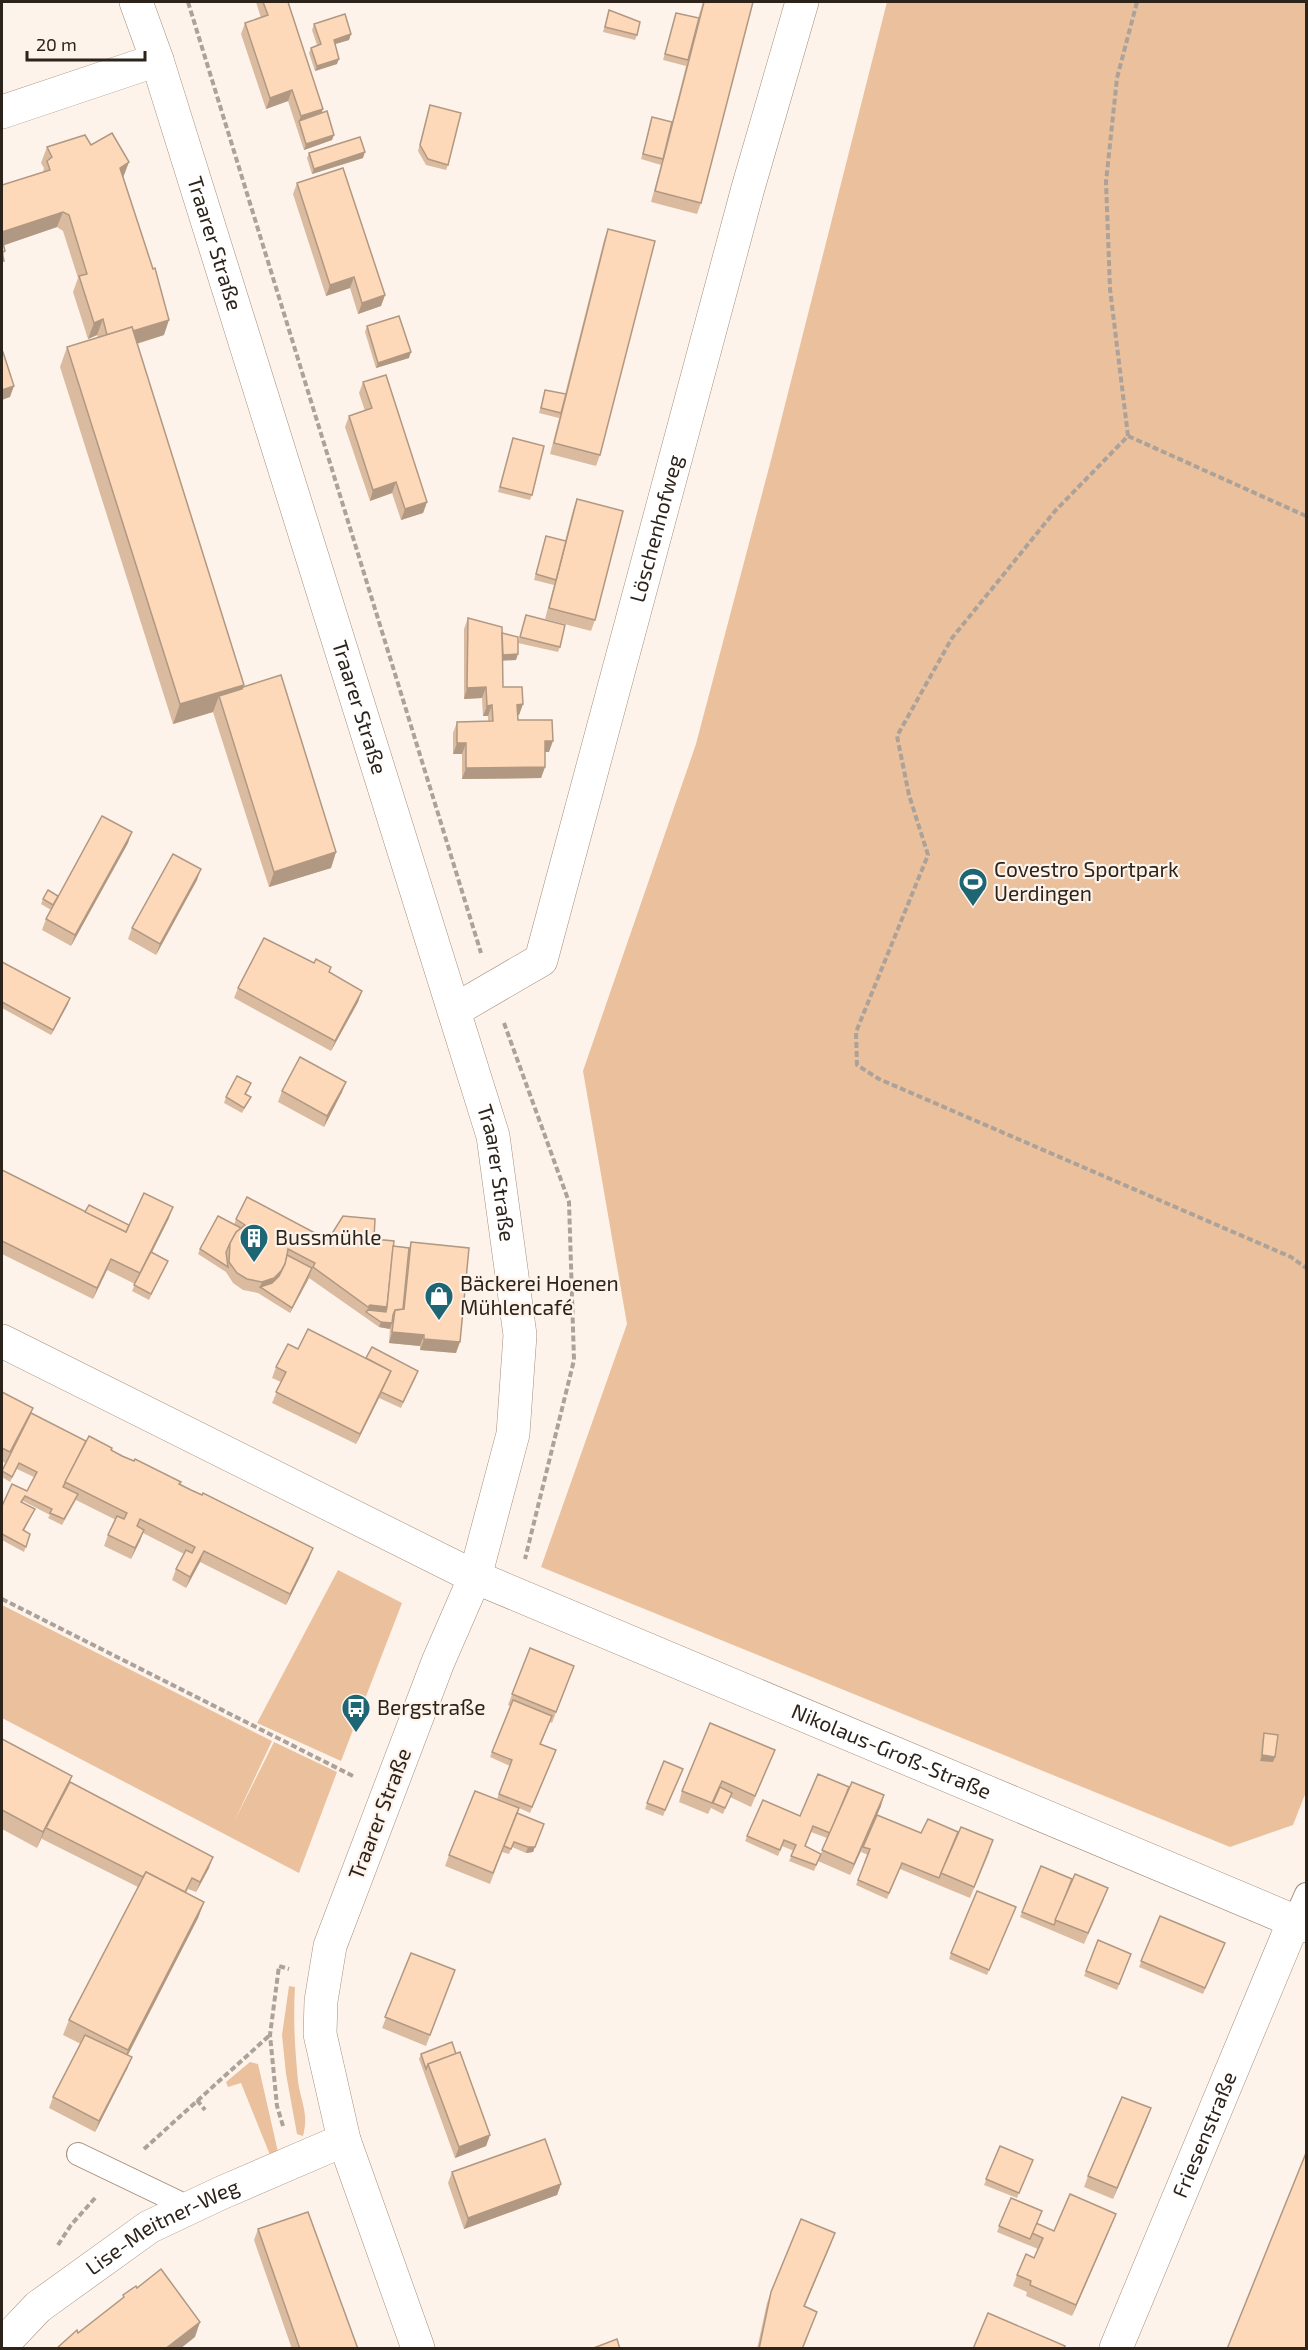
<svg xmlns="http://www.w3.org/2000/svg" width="1308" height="2350" font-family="'Exo 2',sans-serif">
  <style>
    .green { fill: #eac19c }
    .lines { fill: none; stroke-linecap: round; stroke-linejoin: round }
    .lane-casing { stroke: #a48e7a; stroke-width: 24 }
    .street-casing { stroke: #a48e7a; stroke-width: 34 }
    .secondary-casing { stroke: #a48e7a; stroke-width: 34 }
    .path { stroke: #aca29a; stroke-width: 4; stroke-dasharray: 6 3; stroke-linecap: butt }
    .lane { stroke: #fff; stroke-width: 22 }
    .street { stroke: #fff; stroke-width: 33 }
    .secondary { stroke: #fff; stroke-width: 33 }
    .wall { fill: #dabb9f; fill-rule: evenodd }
    .shaded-wall { fill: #b19882 }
    .building { fill: #fdd9b9; stroke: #b19882; stroke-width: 1.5 }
    .labels { text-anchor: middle; stroke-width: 4.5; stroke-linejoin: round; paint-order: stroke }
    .street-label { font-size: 21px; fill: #2c231b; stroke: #fdf3eb }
    .poi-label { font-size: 21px; fill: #2c231b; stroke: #fdf3eb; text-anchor: start }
  </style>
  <rect width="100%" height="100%" fill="#fdf3eb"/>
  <g class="green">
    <path d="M887,2H1306V1792L1293,1825L1230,1847L541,1567L627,1324L583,1071L696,744L771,460Z"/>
    <path d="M338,1570L402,1603L341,1761L257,1723Z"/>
    <path d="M2,1605L272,1741L234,1822L274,1742L337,1772L299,1873L2,1718Z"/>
    <path d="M289,1986L295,1987C293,2019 295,2049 298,2081C301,2103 309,2113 303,2136L297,2134L286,2074L282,2035Z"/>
    <path d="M250,2062L258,2064L278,2152L270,2155L241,2083L228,2087L226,2082Z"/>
  </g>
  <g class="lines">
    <g class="lane-casing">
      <g id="lane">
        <path d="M1294,1921L1306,1894"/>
        <path d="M78,2154L178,2202L183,2211"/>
      </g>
    </g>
    <g class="street-casing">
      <g id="street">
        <path d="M2,112L157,60"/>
        <path id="s1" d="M455,1010L541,960L748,188L802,2"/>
        <path id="s2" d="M2,1341L475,1577L1306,1926"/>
        <path id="s3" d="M2,2345L38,2307L149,2227L221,2193L344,2140"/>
        <path id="s4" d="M1116,2348L1294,1921"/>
      </g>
    </g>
    <g class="secondary-casing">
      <g id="secondary">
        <path id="s5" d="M136,2L157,60L493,1136L520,1335L513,1434L475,1577L438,1662L330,1946L321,2001L320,2034L344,2140L418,2348"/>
      </g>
    </g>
    <g class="path">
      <path d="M188,2L481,953"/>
      <path d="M1128,436L1110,289L1106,182L1117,78L1137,2"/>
      <path d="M1306,516L1128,436L1055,511L952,638L897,736L909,795L928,855L856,1032L857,1065L879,1079L1291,1257L1306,1268"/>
      <path d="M504,1023L569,1202L574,1360L525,1559"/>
      <path d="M2,1599L355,1777"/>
      <path d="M197,2100L205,2110"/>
      <path d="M283,2126L277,2106L270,2035L279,1966L289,1969"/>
      <path d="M144,2149L270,2035"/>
      <path d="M58,2245L71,2225L96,2197"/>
    </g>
    <use href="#lane" class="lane"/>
    <use href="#street" class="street"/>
    <use href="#secondary" class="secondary"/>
  </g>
  <g class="wall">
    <path d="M256,2H288L322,113L332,140L304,150L288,101L266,109L241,34L245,23L261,18Z"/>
    <path d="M703,2H753L701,203L697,214L651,202L661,165L641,159L652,117L672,122L686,66L663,60L676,13L698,18Z"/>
    <path d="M609,10L637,35L635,40L603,32Z"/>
    <path d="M314,24L351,34L349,40L335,44L337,64L315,71L309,53L311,48L317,45L312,30Z"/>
    <path d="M430,105L448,165L446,170L426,165L418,151Z"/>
    <path d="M91,145L123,178L164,335L137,344L243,687L336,852L331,868L269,887L213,712L173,724L60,367L67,347L98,338L97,335L88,339L73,292L78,278L63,231L57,227L3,245L5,251L3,257L2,185L43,172L44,168L41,163L47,147Z"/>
    <path d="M309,153L363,158L312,174L307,158Z"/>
    <path d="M297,183L385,295L381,306L358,314L350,288L326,296L293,194Z"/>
    <path d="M608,229L600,455L596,466L550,454L560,415L559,418L539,413L545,390L565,394L604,240Z"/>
    <path d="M367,326L409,358L376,368L365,332Z"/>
    <path d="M363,382L427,502L423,513L401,520L392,493L370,501L345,427L349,416L365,411L359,393Z"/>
    <path d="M513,438L532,495L530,500L498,492Z"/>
    <path d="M577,499L595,620L591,631L545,619L554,585L534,580L546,536L565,541L573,510Z"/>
    <path d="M526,615L560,647L558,652L518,643Z"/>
    <path d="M468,618L502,633L516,660H503V687L523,704L519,715H518V720L549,752H545V767L541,778L462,779V754H453V733L457,722L488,721V716H483L482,698L464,699V629Z"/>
    <path d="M128,843L71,946L42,930L46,919L51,910L41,904L43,899L58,896Z"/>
    <path d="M197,880L156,955L128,939L132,928Z"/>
    <path d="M2,962L68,1004L51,1035L2,1008Z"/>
    <path d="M330,972L362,991L358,1002L331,1051L234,998L238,988Z"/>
    <path d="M346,1082L342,1092L324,1127L278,1102L282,1091Z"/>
    <path d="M249,1089L246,1094L251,1097L242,1113L224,1103L226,1097Z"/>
    <path d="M2,1170L85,1212L129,1225L169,1218L152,1252L168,1261L149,1300L132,1291L135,1284L107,1270L93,1299L2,1254Z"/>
    <path d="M236,1219L328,1240L374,1239L393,1246L409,1248L411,1242L456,1353L420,1350V1346L389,1343L390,1329L379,1327L309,1278L290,1313L258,1293L243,1290L233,1283L226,1272L198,1254L200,1249L234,1225Z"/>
    <path d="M298,1349L366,1358L416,1377L401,1408L379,1398L356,1444L272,1403L281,1382L272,1378L276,1367Z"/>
    <path d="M2,1392L31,1414L86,1441L111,1450L180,1484L309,1559L286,1605L200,1562L186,1588L172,1580L176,1569L184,1554L143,1533L131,1559L104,1546L108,1535L116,1520L76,1500L62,1525L48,1518L50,1515L23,1501L22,1502L35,1509L24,1531L30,1534L24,1552L2,1540V1506L27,1491L34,1477L17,1469L10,1482L2,1477V1471L5,1463L2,1461Z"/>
    <path d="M530,1648L574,1666L552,1723L550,1722L541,1744L556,1750L530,1813L519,1808L517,1814L542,1829L533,1852L526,1853L512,1847L509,1854L502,1852L490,1884L445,1866L449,1855L497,1799L510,1766L490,1757L510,1706L508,1705Z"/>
    <path d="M1264,1733L1275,1757L1273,1762L1260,1761L1262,1739Z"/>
    <path d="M2,1739L209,1868L196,1892L188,1889L186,1893L204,1902L198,1918L128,2055V2067L95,2132L49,2108L53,2097L81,2044L63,2035L69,2020L138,1887L42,1839V1837L37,1848L2,1829Z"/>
    <path d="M775,1750L751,1807L730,1797L723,1814L711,1808L712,1806L708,1814L679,1802L682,1791Z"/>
    <path d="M664,1761L683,1769L663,1816L645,1809Z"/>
    <path d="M763,1800L800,1816L881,1806L877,1815L921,1833L990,1851L970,1898L900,1869L887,1899L856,1885L868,1855L861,1852L863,1847L850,1875L818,1861L819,1859L814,1871L789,1861L794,1851L782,1846L778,1856L745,1841ZM811,1832L827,1838L821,1854L805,1846Z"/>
    <path d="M1041,1866L1104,1899L1084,1944L1020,1917Z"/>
    <path d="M1016,1907L987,1975L949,1959L951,1953Z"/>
    <path d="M1160,1916L1225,1943L1203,1994L1139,1967Z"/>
    <path d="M1098,1940L1131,1954L1117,1990L1084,1976Z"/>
    <path d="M411,1953L455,1970L426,2046L382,2028Z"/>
    <path d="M421,2054H456L490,2135L486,2146L455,2158L419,2059Z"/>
    <path d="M1147,2119L1113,2199L1084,2187L1088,2176Z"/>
    <path d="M1000,2146L1033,2160L1017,2198L984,2185Z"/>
    <path d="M452,2172L561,2184L557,2195L464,2229L448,2183Z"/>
    <path d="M1011,2198L1037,2223L1054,2231L1112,2224L1072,2316L1026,2296L1027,2292L1013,2286L1017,2275L1034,2258L1038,2249L997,2232Z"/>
    <path d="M258,2229L358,2349H292L254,2240Z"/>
    <path d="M835,2233L805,2306L817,2312L803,2349H757L767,2303L771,2292Z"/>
  </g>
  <g class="shaded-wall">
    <path d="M351,34L349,40L332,45L334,40Z"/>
    <path d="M339,59L337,64L315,71L317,66Z"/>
    <path d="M292,90L288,101L266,109L270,98Z"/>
    <path d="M323,109L319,120L299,121L301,116Z"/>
    <path d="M334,135L332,140L304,150L306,144Z"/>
    <path d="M365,152L363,158L312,174L314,169Z"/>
    <path d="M129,162L123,178L120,168Z"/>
    <path d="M63,212L57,227L2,246V232Z"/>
    <path d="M354,277L350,288L326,296L330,285Z"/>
    <path d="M385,295L381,306L358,314L362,303Z"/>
    <path d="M103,319L97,335L88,339L94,323Z"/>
    <path d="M169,320L164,335L103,354L108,338Z"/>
    <path d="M411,352L409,358L376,368L378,363Z"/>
    <path d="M14,386L10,397L2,400V390Z"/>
    <path d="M396,482L392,493L370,501L373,490Z"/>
    <path d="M427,502L423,513L401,520L405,509Z"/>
    <path d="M518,654L516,660L499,661L501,655Z"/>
    <path d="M244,685L237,705L219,696L213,712L173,724L180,704Z"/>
    <path d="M486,687L482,698L464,699L467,688Z"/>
    <path d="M523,704L519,715H513L517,705Z"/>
    <path d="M492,705L488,716H483L487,706Z"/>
    <path d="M545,741H553L549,752H541Z"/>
    <path d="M457,743H466L462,754H453Z"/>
    <path d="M545,767L541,778L462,779L466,768Z"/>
    <path d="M132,832L128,843L71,946L75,935Z"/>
    <path d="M336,852L331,868L269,887L274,872Z"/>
    <path d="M201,869L197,880L156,955L160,944Z"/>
    <path d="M362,991L358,1002L331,1051L335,1041Z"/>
    <path d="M70,998L68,1004L51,1035L53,1030Z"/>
    <path d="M346,1082L342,1092L324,1127L327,1116Z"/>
    <path d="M173,1207L169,1218L136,1284L140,1273Z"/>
    <path d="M111,1259L107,1270L93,1299L97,1288Z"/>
    <path d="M286,1262L277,1282L260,1287L258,1293L262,1282Z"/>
    <path d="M311,1273L309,1278L290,1313L292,1308Z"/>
    <path d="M370,1305L387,1307L383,1317L366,1312Z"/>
    <path d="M381,1322L392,1323L390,1329L379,1327Z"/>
    <path d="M392,1332L424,1335L420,1346L389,1343Z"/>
    <path d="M424,1339L460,1342L456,1353L420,1350Z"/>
    <path d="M391,1371L379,1398L356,1444L360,1434Z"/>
    <path d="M144,1530L140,1541L131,1559L135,1548Z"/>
    <path d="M313,1548L309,1559L286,1605L290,1594Z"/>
    <path d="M204,1551L200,1562L186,1588L190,1577Z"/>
    <path d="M1262,1755L1275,1757L1273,1762L1260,1761Z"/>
    <path d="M72,1776L66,1791L46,1828L37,1848L43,1832Z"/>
    <path d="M884,1795L881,1806L850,1875L854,1864Z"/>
    <path d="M544,1824L533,1852L526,1853L528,1847Z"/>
    <path d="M213,1857L209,1868L196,1892L200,1882Z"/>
    <path d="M204,1902L198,1918L122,2066L128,2050Z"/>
    <path d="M132,2057L128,2067L95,2132L99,2121Z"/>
    <path d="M1151,2108L1147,2119L1113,2199L1117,2188Z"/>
    <path d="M490,2135L486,2146L455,2158L459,2147Z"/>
    <path d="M561,2184L557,2195L464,2229L468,2218Z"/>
    <path d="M1116,2214L1112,2224L1072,2316L1076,2305Z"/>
    <path d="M835,2233L831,2244L800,2317L804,2306Z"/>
    <path d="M200,2322L195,2337L180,2349H165Z"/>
  </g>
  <g class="building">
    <path d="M263,2H288L323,109L301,116L292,90L270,98L245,23L268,15Z"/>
    <path d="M704,2H753L701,203L655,191Z"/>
    <path d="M609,10L640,22L637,35L605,27Z"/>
    <path d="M676,13L699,18L688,60L665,54Z"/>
    <path d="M345,14L351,34L334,40L339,59L317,66L311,48L321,44L314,24Z"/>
    <path d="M430,105L461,113L448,165L428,159L420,145Z"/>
    <path d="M327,111L334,135L306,144L299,121Z"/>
    <path d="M652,117L672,122L663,159L643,154Z"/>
    <path d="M112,133L129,162L120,168L153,269L155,268L169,320L133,331L132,327L107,335L103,319L94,323L79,276L87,274L69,215L63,212L2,232V185L50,170L47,161L52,157L47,147L85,135L91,145Z"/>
    <path d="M360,137L365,152L314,169L309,153Z"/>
    <path d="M343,168L385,295L362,303L354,277L330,285L297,183Z"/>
    <path d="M608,229L655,241L600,455L554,443Z"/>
    <path d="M2,239L5,251L2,252Z"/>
    <path d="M2,252L4,261H2Z"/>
    <path d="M399,316L411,352L378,363L367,326Z"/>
    <path d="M132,327L244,685L180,704L67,347Z"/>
    <path d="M3,352L14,386L2,390V352Z"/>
    <path d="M386,375L427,502L405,509L396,482L373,490L349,416L372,408L363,382Z"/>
    <path d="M545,390L566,394L561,413L541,408Z"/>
    <path d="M513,438L544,446L532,495L500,487Z"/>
    <path d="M577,499L623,511L595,620L549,608Z"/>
    <path d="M546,536L566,541L556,580L536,574Z"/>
    <path d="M526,615L565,625L560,647L520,637Z"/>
    <path d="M468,618L502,627L503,687H522L523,704L517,705L518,720H552L553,741H545V767L466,768V743H457V722L493,721L492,705L487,706L486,687L467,688Z"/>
    <path d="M502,633L518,637V654L503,655Z"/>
    <path d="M281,675L336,852L274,872L219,696L242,689L243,687Z"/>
    <path d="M102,816L132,832L75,935L46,919Z"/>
    <path d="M173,854L201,869L160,944L132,928Z"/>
    <path d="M48,890L58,896L53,905L43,899Z"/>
    <path d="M264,938L314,963L316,959L331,967L329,972L362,991L335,1041L238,988Z"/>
    <path d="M2,962L70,998L53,1030L2,1002Z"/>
    <path d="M300,1057L346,1082L327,1116L282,1091Z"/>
    <path d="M237,1076L251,1083L245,1094L251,1097L244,1108L226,1097Z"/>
    <path d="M2,1170L126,1232L144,1193L173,1207L140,1273L111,1259L97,1288L2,1241Z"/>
    <path d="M247,1197L328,1240L343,1216L375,1219L374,1239L394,1241L387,1307L370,1305L368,1307L313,1267L315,1263L288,1249L286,1262L281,1271L274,1278L262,1282L247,1279L237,1273L229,1262L230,1243L236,1232L245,1225L236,1219Z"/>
    <path d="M89,1205L129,1225L126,1232L85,1212Z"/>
    <path d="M218,1216L241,1228L236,1232L230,1243L226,1252L228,1267L200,1249Z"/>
    <path d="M411,1242L469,1248L460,1342L424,1339V1335L392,1332L395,1310L404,1309Z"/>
    <path d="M393,1246L409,1248L403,1309L395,1310L393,1315L392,1323L381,1322L366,1312L368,1310L386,1312L387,1307Z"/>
    <path d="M151,1252L168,1261L151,1294L134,1285Z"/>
    <path d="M287,1255L312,1268L292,1308L260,1287L272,1283L279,1276L285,1264Z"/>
    <path d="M308,1329L391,1371L360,1434L276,1392L286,1372L276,1367L288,1344L298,1349Z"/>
    <path d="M372,1347L418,1371L403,1402L381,1392L391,1371L366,1358Z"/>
    <path d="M2,1392L33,1408L10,1452L2,1448Z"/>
    <path d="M31,1413L86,1441L63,1487L78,1494L64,1519L50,1513L52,1509L25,1496L21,1502L35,1509L23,1530L30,1534L26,1547L2,1534V1506L12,1484L27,1491L37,1472L19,1463L12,1477L2,1471Z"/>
    <path d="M89,1436L112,1448L111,1450L122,1456L134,1461L135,1459L181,1482L179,1484L191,1490L202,1495L203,1493L313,1548L290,1594L204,1551L190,1577L176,1569L186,1550L192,1553L195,1547L140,1519L137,1526L144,1530L135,1548L108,1535L117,1516L124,1519L127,1513L65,1482Z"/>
    <path d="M530,1648L574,1666L556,1712L512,1694Z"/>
    <path d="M513,1700L552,1716L540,1744L556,1750L532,1807L499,1794L512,1760L492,1752Z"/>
    <path d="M710,1723L775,1750L755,1796L722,1781L712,1803L682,1791Z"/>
    <path d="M1264,1733L1278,1735L1275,1757L1262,1755Z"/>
    <path d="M2,1739L72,1776L43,1832L2,1810Z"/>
    <path d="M664,1761L683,1769L665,1810L647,1803Z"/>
    <path d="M818,1774L849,1787L830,1833L813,1826L805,1846L821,1854L816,1865L791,1856L796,1845L784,1840L780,1850L747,1836L763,1800L800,1816Z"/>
    <path d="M70,1782L213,1857L200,1882L192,1878L185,1892L146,1872L143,1877L46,1828Z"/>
    <path d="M852,1782L884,1795L854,1864L822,1850Z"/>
    <path d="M720,1787L732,1793L725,1808L713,1803Z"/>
    <path d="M475,1791L519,1808L493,1873L449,1855Z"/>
    <path d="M517,1813L544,1824L535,1847H528L514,1842L511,1849L504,1846Z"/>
    <path d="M877,1815L921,1833L928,1819L958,1832L939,1878L902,1863L889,1893L858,1880L870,1849L863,1847Z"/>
    <path d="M961,1827L993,1840L974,1887L941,1873Z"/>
    <path d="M1041,1866L1072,1879L1054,1925L1022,1912Z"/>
    <path d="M146,1872L204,1902L128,2050L69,2020Z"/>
    <path d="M1075,1874L1108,1888L1088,1933L1055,1920Z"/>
    <path d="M977,1891L1016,1907L989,1970L951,1953Z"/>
    <path d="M1160,1916L1225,1943L1205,1988L1141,1961Z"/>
    <path d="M1098,1940L1131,1954L1119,1984L1086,1971Z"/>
    <path d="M411,1953L455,1970L430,2035L385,2017Z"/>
    <path d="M85,2035L132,2057L99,2121L53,2097Z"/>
    <path d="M452,2042L456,2054L428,2064L426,2069L421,2054Z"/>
    <path d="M460,2052L490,2135L459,2147L428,2064Z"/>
    <path d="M1122,2097L1151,2108L1117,2188L1088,2176Z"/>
    <path d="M545,2139L561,2184L468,2218L452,2172Z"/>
    <path d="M1000,2146L1033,2160L1019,2193L986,2179Z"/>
    <path d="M1306,2153V2349H1227Z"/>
    <path d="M1070,2194L1116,2214L1076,2305L1030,2285L1031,2281L1017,2275L1026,2254L1034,2258L1043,2238L1032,2233L1036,2223L1054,2231Z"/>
    <path d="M1011,2198L1042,2211L1030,2239L999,2226Z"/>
    <path d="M308,2212L358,2349H300L258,2229Z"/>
    <path d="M801,2219L835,2233L804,2306L817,2312L802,2349H759L771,2292Z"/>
    <path d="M161,2269L200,2322L165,2349H56L77,2330L78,2333L124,2297L123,2295L136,2286L137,2288Z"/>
    <path d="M988,2313L1065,2346L1064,2349H973Z"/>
    <path d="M617,2339L620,2349H591Z"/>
  </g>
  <defs>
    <g id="stadium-pin" transform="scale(1.5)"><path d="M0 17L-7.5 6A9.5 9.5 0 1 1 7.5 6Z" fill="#1e6674" stroke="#fdf3eb"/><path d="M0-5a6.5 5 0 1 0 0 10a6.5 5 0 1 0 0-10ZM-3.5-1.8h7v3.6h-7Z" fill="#fff"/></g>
    <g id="building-pin" transform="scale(1.5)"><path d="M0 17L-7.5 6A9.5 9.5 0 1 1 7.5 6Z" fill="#1e6674" stroke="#fdf3eb"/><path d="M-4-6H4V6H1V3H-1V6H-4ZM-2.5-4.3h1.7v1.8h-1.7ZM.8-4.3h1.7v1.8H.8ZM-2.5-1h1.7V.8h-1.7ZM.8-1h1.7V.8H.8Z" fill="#fff"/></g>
    <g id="shop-pin" transform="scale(1.5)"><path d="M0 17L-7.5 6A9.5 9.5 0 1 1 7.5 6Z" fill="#1e6674" stroke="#fdf3eb"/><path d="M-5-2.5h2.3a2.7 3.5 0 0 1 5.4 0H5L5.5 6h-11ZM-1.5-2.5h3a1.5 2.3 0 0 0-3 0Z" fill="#fff"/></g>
    <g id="bus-pin" transform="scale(1.5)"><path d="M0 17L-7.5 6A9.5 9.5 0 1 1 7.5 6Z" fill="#1e6674" stroke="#fdf3eb"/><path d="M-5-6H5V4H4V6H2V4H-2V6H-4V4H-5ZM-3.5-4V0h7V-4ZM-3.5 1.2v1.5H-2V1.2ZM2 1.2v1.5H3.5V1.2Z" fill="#fff"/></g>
  </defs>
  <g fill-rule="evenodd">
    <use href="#stadium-pin" x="973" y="882"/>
    <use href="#building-pin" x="254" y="1238"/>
    <use href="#shop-pin" x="439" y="1296"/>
    <use href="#bus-pin" x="356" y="1708"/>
  </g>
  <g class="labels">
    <g class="street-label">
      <text dy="7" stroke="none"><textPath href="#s5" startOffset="254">Traarer Straße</textPath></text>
      <text dy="7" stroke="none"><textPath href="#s1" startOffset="546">Löschenhofweg</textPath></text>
      <text dy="7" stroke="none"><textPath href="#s5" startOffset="740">Traarer Straße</textPath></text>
      <text dy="7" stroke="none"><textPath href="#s5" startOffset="1226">Traarer Straße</textPath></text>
      <text dy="7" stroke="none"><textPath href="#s2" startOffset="980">Nikolaus-Groß-Straße</textPath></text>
      <text transform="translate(380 1814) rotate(-69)" y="7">Traarer Straße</text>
      <text dy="7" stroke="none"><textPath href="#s4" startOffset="231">Friesenstraße</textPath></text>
      <text dy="7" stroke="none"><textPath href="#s3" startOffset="201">Lise-Meitner-Weg</textPath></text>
    </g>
    <g class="poi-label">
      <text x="994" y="877">Covestro Sportpark<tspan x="994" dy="24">Uerdingen</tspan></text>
      <text x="275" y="1245">Bussmühle</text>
      <text x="460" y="1291">Bäckerei Hoenen<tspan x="460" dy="24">Mühlencafé</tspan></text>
      <text x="377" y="1715">Bergstraße</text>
    </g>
  </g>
  <rect width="1308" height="2350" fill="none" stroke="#2c231b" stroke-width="6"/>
  <path d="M27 51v9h118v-9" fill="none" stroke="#2c231b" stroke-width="3"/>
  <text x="36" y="51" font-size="18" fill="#2c231b" stroke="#fdf3eb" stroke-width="4.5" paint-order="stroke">20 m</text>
</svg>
